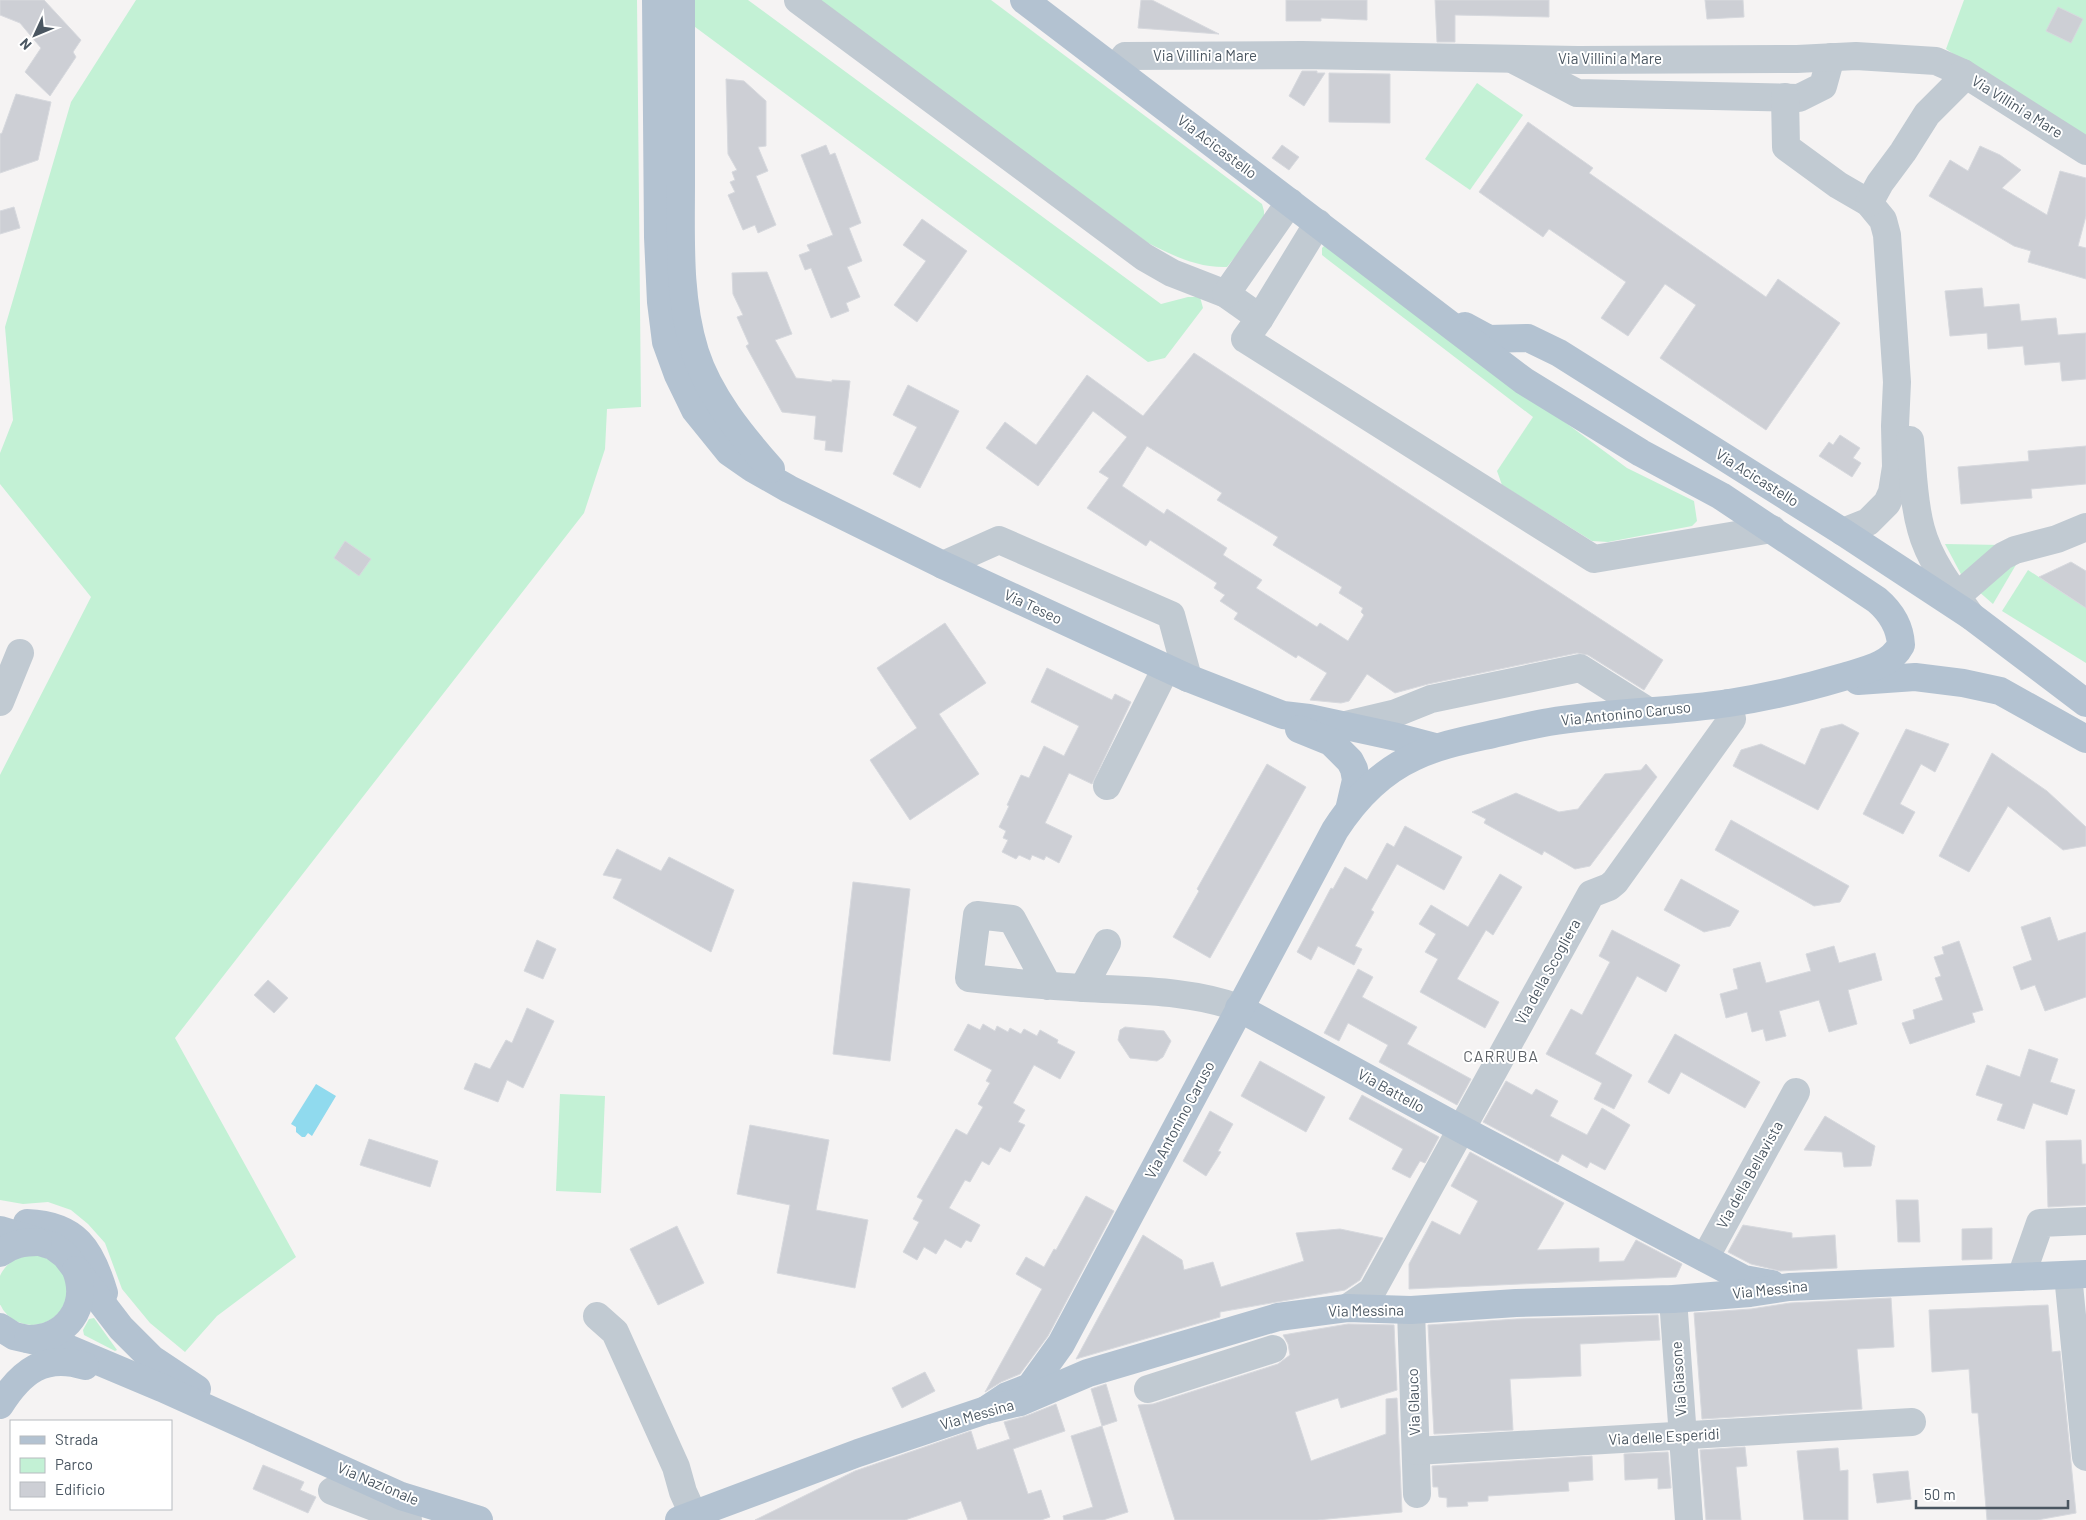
<svg xmlns="http://www.w3.org/2000/svg" width="2086" height="1520" font-family="Barlow,sans-serif">
  <style>
    .green { fill: #c3f1d5 }
    .water { fill: #90daee }
    .building { fill: #cdcfd5; stroke: #d7d9de; fill-rule: evenodd }
    .lines { fill: none; stroke-linecap: round; stroke-linejoin: round }
    .minor { stroke: #c1cad2; stroke-width: 28 }
    .major { stroke: #b3c2d1; stroke-width: 28 }
    .labels { text-anchor: middle; stroke-width: 4; stroke-linejoin: round; paint-order: stroke }
    .street-label { font-size: 15px; fill: #4a5661; stroke: #fff }
    .neighbourhood-label { font-size: 16px; letter-spacing: 1px; fill: #5f6368; stroke: #fff }
  </style>
  <rect width="100%" height="100%" fill="#f5f3f3"/>
  <g class="green">
    <path d="M136,0H637L641,407L607,409L605,449L584,513L175,1038L296,1257L217,1316L185,1352L150,1323L122,1289L105,1243L88,1224L71,1210L48,1202L23,1204L0,1200V775L91,597L0,484V453L13,420L5,327L71,102Z"/>
    <path d="M690,0H748L1161,304L1188,297H1200L1203,308L1165,358L1148,362L691,24Z"/>
    <path d="M818,0H991L1262,204L1264,211V221L1227,267C1198,268 1174,256 1148,243Z"/>
    <path d="M1964,0H2086V143L1946,49Z"/>
    <path d="M1477,83L1523,115L1470,190L1425,159Z"/>
    <path d="M1325,245L1627,468L1694,501L1697,521L1692,526L1608,542L1592,541L1502,485L1497,471L1533,417L1327,259L1322,255V248Z"/>
    <path d="M1945,544L2002,545L1963,578Z"/>
    <path d="M2017,563L1993,604L1977,590Z"/>
    <path d="M2028,570L2086,608V663L2002,611Z"/>
    <path d="M560,1094L605,1096L601,1193L556,1191Z"/>
    <circle cx="32" cy="1290" r="35"/>
    <path d="M94,1318L117,1350L115,1351L84,1335L83,1330L89,1319Z"/>
  </g>
  <path class="water" d="M316,1084L336,1096L312,1136L308,1133L305,1137H302L296,1132V1127L291,1124Z"/>
  <g class="building">
    <path d="M0,0H44L81,40L73,52L76,57L50,96L25,72L41,48L20,23L0,15Z"/>
    <path d="M1141,0H1152L1219,34L1138,28Z"/>
    <path d="M1286,0H1367V20L1321,18V21H1286Z"/>
    <path d="M1435,0H1549V17L1455,15V42H1437Z"/>
    <path d="M1705,0H1743L1744,17L1707,19Z"/>
    <path d="M2058,7L2083,19L2071,43L2046,31Z"/>
    <path d="M1302,71H1317V73H1325L1304,106L1289,96Z"/>
    <path d="M1329,73L1390,74V123L1329,122Z"/>
    <path d="M726,79L744,81L766,101V146L758,147L768,171L756,176L776,225L758,233L755,225L743,230L728,195L735,192L730,182L735,180L732,172L737,170L728,154Z"/>
    <path d="M16,94L51,102L38,160L0,173V134L2,133Z"/>
    <path d="M1528,122L1593,168L1589,173L1766,297L1778,279L1840,323L1766,430L1660,358L1696,305L1665,284L1628,336L1601,318L1626,282L1549,229L1543,237L1479,192Z"/>
    <path d="M826,145L830,155L835,153L861,223L849,228L862,261L847,267L860,297L846,303L849,311L831,318L811,268L805,270L799,255L810,251L807,245L833,235L801,155Z"/>
    <path d="M1282,145L1299,157L1289,170L1272,158Z"/>
    <path d="M1980,146L2000,155L2021,170L2002,188L2047,215L2060,171L2086,178V216L2078,246L2086,248V279L2028,262L2031,251L2014,246L1929,196L1950,160L1968,171Z"/>
    <path d="M14,207L20,228L0,234V211Z"/>
    <path d="M922,219L967,251L917,322L894,305L926,261L903,245Z"/>
    <path d="M767,272L792,334L775,340L796,378L832,382V380L850,381L842,452L825,450L826,441L814,439L816,416L782,412L746,346L749,344L737,317L743,315L733,294L732,273Z"/>
    <path d="M1982,288L1984,307L2019,304L2021,321L2056,318L2058,335L2086,333V379L2062,381L2060,362L2025,365L2023,346L1988,349L1987,333L1950,336L1945,291Z"/>
    <path d="M1194,353L1663,660L1644,690L1588,655L1577,653L1428,684L1395,693L1367,674L1349,701L1341,703L1310,700L1327,673L1298,655L1296,658L1234,619L1238,613L1220,601L1225,595L1214,588L1217,583L1150,540L1146,546L1087,508L1109,478L1099,472L1127,437L1093,411L1038,486L986,448L1005,422L1036,445L1087,375L1143,416ZM1147,446L1222,493L1217,500L1278,537L1273,545L1342,587L1339,593L1363,608L1361,612L1364,615L1348,641L1320,623L1317,627L1256,588L1262,580L1223,555L1227,548L1167,509L1164,514L1122,486Z"/>
    <path d="M908,385L959,411L920,488L893,474L917,427L893,415Z"/>
    <path d="M1840,435L1860,448L1853,458L1861,463L1852,477L1819,456L1829,442L1833,445Z"/>
    <path d="M2086,446V484L2031,489L2032,498L1961,504L1958,467L2029,461L2028,451Z"/>
    <path d="M345,541L371,559L359,576L334,558Z"/>
    <path d="M2071,562L2086,571V608L2039,577Z"/>
    <path d="M945,623L986,683L939,714L979,774L910,820L870,760L917,728L877,668Z"/>
    <path d="M1047,668L1112,700L1115,694L1131,702L1092,784L1069,773L1045,823L1072,836L1059,863L1046,856L1044,860L1032,855L1030,860L1019,855L1016,859L1002,852L1008,840L1003,838L1006,831L999,827L1009,806L1007,805L1021,775L1029,778L1044,746L1064,756L1079,726L1031,702Z"/>
    <path d="M1842,724L1859,733L1818,810L1733,766L1741,750L1761,744L1805,765L1821,729Z"/>
    <path d="M1906,729L1949,744L1935,772L1921,764L1900,804L1915,812L1903,834L1863,814Z"/>
    <path d="M1992,753L2047,791L2086,827V846L2063,850L2008,806L1969,872L1939,856Z"/>
    <path d="M1267,764L1306,787L1210,958L1173,937L1199,891L1197,889Z"/>
    <path d="M1646,764L1657,777L1590,866L1575,869L1544,851L1542,855L1484,823L1486,819L1472,812L1516,793L1559,812L1578,809L1605,774L1641,770Z"/>
    <path d="M1731,820L1849,886L1840,902L1814,906L1715,850Z"/>
    <path d="M1405,826L1462,857L1444,890L1397,864L1371,910L1374,912L1355,946L1362,949L1354,965L1318,946L1311,960L1297,952L1331,888L1333,889L1345,867L1367,880L1387,843L1394,847Z"/>
    <path d="M617,849L661,871L669,857L734,890L711,952L613,898L622,879L603,875Z"/>
    <path d="M1500,874L1522,887L1493,935L1486,930L1457,979L1499,1002L1485,1028L1420,992L1438,959L1425,952L1436,934L1419,924L1431,905L1468,927Z"/>
    <path d="M1681,879L1739,911L1730,926L1704,932L1664,910Z"/>
    <path d="M853,882L910,889L890,1061L833,1054Z"/>
    <path d="M2050,917L2058,941L2086,932V997L2045,1011L2035,985L2021,990L2013,967L2032,960L2021,927Z"/>
    <path d="M1612,930L1680,965L1666,992L1637,976L1595,1054L1632,1075L1614,1109L1594,1099L1602,1083L1546,1054L1571,1009L1582,1015L1610,962L1599,956Z"/>
    <path d="M537,940L556,949L543,979L524,971Z"/>
    <path d="M1959,941L1983,1010L1972,1013L1975,1022L1910,1044L1902,1023L1915,1019L1913,1010L1943,1000L1935,978L1941,976L1934,957L1944,954L1942,947Z"/>
    <path d="M1834,946L1839,963L1875,953L1882,980L1848,990L1857,1024L1829,1032L1819,1000L1779,1011L1786,1036L1766,1041L1763,1029L1752,1032L1747,1012L1726,1018L1720,994L1738,989L1733,969L1760,962L1766,983L1811,971L1806,954Z"/>
    <path d="M1358,969L1373,977L1362,997L1417,1027L1407,1044L1471,1079L1457,1105L1379,1062L1388,1045L1348,1023L1339,1041L1324,1033Z"/>
    <path d="M268,980L288,998L274,1013L254,995Z"/>
    <path d="M527,1008L554,1021L523,1088L507,1080L498,1102L464,1089L475,1063L490,1069L506,1040L512,1043Z"/>
    <path d="M968,1024L980,1030L983,1024L995,1031L997,1026L1008,1032L1010,1028L1021,1034L1024,1029L1037,1036L1040,1030L1058,1040L1057,1043L1075,1052L1060,1079L1034,1065L1013,1103L1025,1110L1018,1122L1025,1125L1010,1152L1000,1147L989,1165L982,1161L970,1182L965,1180L949,1208L980,1225L971,1242L966,1240L961,1248L945,1239L936,1254L924,1247L917,1260L903,1252L919,1222L913,1219L923,1200L917,1197L956,1129L967,1135L983,1107L978,1104L990,1083L986,1081L992,1070L954,1050Z"/>
    <path d="M1125,1027L1164,1031L1171,1041L1163,1057L1157,1061L1130,1058L1118,1040L1120,1030Z"/>
    <path d="M1675,1034L1760,1082L1745,1108L1681,1072L1669,1094L1648,1082Z"/>
    <path d="M2029,1049L2058,1059L2050,1082L2075,1090L2067,1115L2033,1103L2024,1129L1997,1120L2003,1104L1976,1095L1987,1065L2020,1077Z"/>
    <path d="M1260,1061L1325,1097L1306,1132L1241,1096Z"/>
    <path d="M1506,1081L1532,1095L1536,1089L1558,1101L1550,1116L1587,1135L1602,1108L1630,1125L1605,1170L1590,1162L1587,1168L1562,1154L1558,1162L1483,1122Z"/>
    <path d="M1362,1095L1439,1137L1425,1163L1420,1161L1410,1178L1392,1169L1403,1149L1349,1119Z"/>
    <path d="M1210,1111L1233,1124L1218,1151L1221,1152L1206,1176L1183,1161Z"/>
    <path d="M1825,1116L1875,1146L1871,1166L1844,1167L1842,1152L1804,1150Z"/>
    <path d="M750,1125L829,1140L816,1210L868,1220L855,1288L777,1273L790,1205L737,1194Z"/>
    <path d="M369,1139L438,1161L430,1187L360,1165Z"/>
    <path d="M2081,1140L2082,1164H2086V1205L2048,1207L2046,1141Z"/>
    <path d="M1470,1152L1564,1203L1537,1250L1599,1248V1262L1624,1261L1636,1240L1682,1264L1676,1277L1409,1289V1264L1432,1221L1460,1235L1478,1201L1451,1186Z"/>
    <path d="M1086,1196L1114,1211L1048,1336L1020,1374L1001,1382L985,1392L1042,1289L1016,1274L1026,1257L1044,1267L1054,1249L1056,1250Z"/>
    <path d="M1896,1200H1918L1920,1242H1898Z"/>
    <path d="M1743,1225L1792,1233V1238L1835,1235L1837,1268L1780,1271L1751,1264L1728,1252Z"/>
    <path d="M677,1226L704,1283L658,1305L630,1249Z"/>
    <path d="M1992,1228V1259L1962,1260V1229Z"/>
    <path d="M1340,1229L1383,1238L1360,1280L1345,1290L1220,1312V1317L1076,1359L1143,1235L1182,1260L1184,1270L1213,1262L1221,1287L1304,1261L1296,1233Z"/>
    <path d="M1891,1298L1894,1347L1857,1349L1862,1409L1702,1419L1694,1313L1751,1309L1790,1303Z"/>
    <path d="M2048,1305L2052,1352L2060,1351L2076,1513L2037,1520H1987L1978,1413H1972L1969,1369L1932,1372L1929,1310Z"/>
    <path d="M1658,1315L1660,1340L1580,1344L1581,1376L1510,1379L1513,1430L1434,1434L1428,1325L1517,1319Z"/>
    <path d="M1348,1324L1394,1325L1397,1390L1341,1408L1338,1398L1295,1412L1311,1461L1386,1434V1399L1397,1398L1402,1512L1317,1520H1175L1138,1405L1153,1404L1278,1364L1290,1355L1288,1344L1283,1335Z"/>
    <path d="M925,1372L935,1391L902,1408L892,1388Z"/>
    <path d="M1106,1384L1117,1421L1102,1426L1091,1389Z"/>
    <path d="M1056,1404L1065,1431L1013,1449L1028,1494L1041,1490L1050,1517L1041,1520H968L961,1501L905,1520H755L855,1471L971,1431L977,1450L1010,1439L1004,1422L1026,1416Z"/>
    <path d="M1102,1426L1128,1512L1103,1520H1064L1063,1516L1093,1507L1071,1436Z"/>
    <path d="M1745,1447L1747,1466L1736,1467L1741,1520H1706L1700,1450Z"/>
    <path d="M1838,1448L1840,1471L1848,1470V1520H1804L1797,1451Z"/>
    <path d="M1668,1452L1671,1488L1658,1489V1478L1625,1480L1624,1454Z"/>
    <path d="M1592,1456L1593,1480L1568,1482L1569,1491L1488,1496V1501L1467,1502L1468,1506L1447,1507V1498L1439,1497L1438,1487H1433L1432,1466Z"/>
    <path d="M263,1465L304,1482L300,1490L316,1497L308,1513L253,1489Z"/>
    <path d="M1908,1471L1911,1499L1877,1503L1873,1474Z"/>
  </g>
  <g class="lines">
    <g class="minor">
      <path d="M798,0L1144,257L1172,273L1226,294L1260,318"/>
      <path d="M1516,61L1577,93L1799,98L1823,86L1831,57"/>
      <path d="M1115,69L1125,56L1302,55L1578,60L1797,59L1856,56L1936,61L1963,73L2086,151"/>
      <path d="M1785,97L1786,147L1838,185L1869,203L1883,220L1887,235L1897,382L1895,426L1896,467L1892,492L1887,503L1868,522L1843,532"/>
      <path d="M1869,203L1880,183L1903,152L1927,114L1958,83L1963,73"/>
      <path d="M1318,223L1260,318L1245,339L1594,559L1772,529"/>
      <path d="M1226,294L1290,202"/>
      <path d="M1910,440C1913,469 1913,501 1921,529C1929,560 1952,590 1971,616"/>
      <path d="M943,565L999,540L1171,615L1188,678"/>
      <path d="M1957,596L2003,556L2015,550L2057,539L2086,527"/>
      <path d="M0,702L20,653"/>
      <path d="M1341,726L1396,713L1431,699L1580,668L1648,711"/>
      <path d="M1107,786L1166,668"/>
      <path d="M1048,986L1012,919L977,915L969,978C1007,982 1046,986 1084,988C1137,991 1190,990 1239,1008"/>
      <path d="M1083,988L1107,943"/>
      <path d="M1705,1258L1796,1092"/>
      <path d="M2068,1275L2086,1457"/>
      <path d="M2021,1277L2040,1223L2086,1221"/>
      <path d="M1673,1299L1689,1520"/>
      <path d="M1347,1308L1372,1291L1591,894L1609,887L1615,882L1732,719L1728,703"/>
      <path d="M1411,1310L1417,1494"/>
      <path d="M597,1316L615,1332L676,1467L683,1492L693,1514"/>
      <path d="M1148,1389L1273,1349"/>
      <path d="M1416,1451L1912,1422"/>
      <path d="M332,1491L408,1520"/>
    </g>
    <g class="major">
      <path d="M656,0L658,237L661,302L666,342L678,375L695,410L729,452L752,468L789,489L943,565L1188,678L1283,715L1309,718L1397,737L1435,747"/>
      <path d="M681,0C681,61 681,122 681,182C681,239 678,297 695,352C709,396 741,435 771,469"/>
      <path d="M1465,326L1489,339L1528,338L1559,353L1843,532L1971,616L2086,703"/>
      <path d="M1858,681L1915,677L1963,683L2000,691L2086,739"/>
      <path d="M1299,729L1331,742L1350,761L1354,769L1356,780L1350,806"/>
      <path d="M1239,1008L1461,1129L1744,1279L1772,1284"/>
      <path d="M27,1223C76,1225 91,1249 104,1293"/>
      <path d="M0,1230L53,1246L65,1255L121,1328L152,1359L197,1389"/>
      <path d="M0,1253C12,1244 23,1242 38,1242"/>
      <path d="M0,1327L14,1336L67,1348L162,1388L401,1496L479,1520"/>
      <path d="M28,1339C66,1339 90,1307 76,1270"/>
      <path d="M0,1405C21,1372 44,1353 85,1366"/>
      <path d="M986,1410L1007,1396L1030,1387L1061,1344L1335,830C1355,799 1379,773 1414,757C1439,745 1466,740 1493,734C1512,730 1530,725 1549,722C1609,712 1670,712 1729,703C1768,697 1806,688 1843,677C1865,670 1890,666 1901,645C1900,626 1891,612 1877,600L1721,496L1641,453L1524,381L1024,0"/>
      <path d="M679,1520L858,1453L986,1410L1020,1402L1088,1373L1278,1317L1347,1308L1411,1310L1516,1303L1673,1299L1750,1293L1789,1287L2086,1274"/>
    </g>
  </g>
  <g class="labels">
    <g class="street-label">
      <text x="1205" y="61">Via Villini a Mare</text>
      <text x="1610" y="64">Via Villini a Mare</text>
      <text transform="translate(2017 107) rotate(32)" y="5">Via Villini a Mare</text>
      <text transform="translate(1217 147) rotate(37)" y="5">Via Acicastello</text>
      <text transform="translate(1757 478) rotate(32)" y="5">Via Acicastello</text>
      <text transform="translate(1033 607) rotate(25)" y="5">Via Teseo</text>
      <text transform="translate(1626 714) rotate(-6)" y="5">Via Antonino Caruso</text>
      <text transform="translate(1548 972) rotate(-61)" y="5">Via della Scogliera</text>
      <text transform="translate(1391 1091) rotate(29)" y="5">Via Battello</text>
      <text transform="translate(1180 1120) rotate(-62)" y="5">Via Antonino Caruso</text>
      <text transform="translate(1750 1175) rotate(-61)" y="5">Via della Bellavista</text>
      <text transform="translate(1770 1290) rotate(-6)" y="5">Via Messina</text>
      <text transform="translate(1366 1311) rotate(-1)" y="5">Via Messina</text>
      <text transform="translate(1679 1379) rotate(-94)" y="5">Via Giasone</text>
      <text transform="translate(1414 1402) rotate(-92)" y="5">Via Glauco</text>
      <text transform="translate(977 1415) rotate(-16)" y="5">Via Messina</text>
      <text transform="translate(1664 1437) rotate(-3)" y="5">Via delle Esperidi</text>
      <text transform="translate(378 1484) rotate(23)" y="5">Via Nazionale</text>
    </g>
    <g class="neighbourhood-label">
      <text x="1501" y="1062">CARRUBA</text>
    </g>
  </g>
  <rect x="10" y="1420" width="162" height="90" fill="#ffffff" stroke="#b7bbc0"/>
  <rect x="20" y="1436" width="25" height="8" fill="#b3c2d1" stroke="#b7bbc0"/>
  <text x="55" y="1445" font-size="15" fill="#4a5661">Strada</text>
  <rect x="20" y="1458" width="25" height="15" fill="#c3f1d5" stroke="#b7bbc0"/>
  <text x="55" y="1470" font-size="15" fill="#4a5661">Parco</text>
  <rect x="20" y="1482" width="25" height="15" fill="#cdcfd5" stroke="#b7bbc0"/>
  <text x="55" y="1495" font-size="15" fill="#4a5661">Edificio</text>
  <g transform="translate(35 35) rotate(226)" stroke="#ffffff" stroke-width="4" paint-order="stroke">
  <path d="M0-4L9 19L0 12L-9 19Z" fill="#4a5661"/>
  <text y="-8" font-size="14" font-weight="bold" text-anchor="middle" fill="#4a5661">N</text>
  </g>
  <path d="M1916 1500v8h152v-8" fill="none" stroke="#4a5661" stroke-width="2.5"/>
  <text x="1924" y="1500" font-size="15" fill="#4a5661" stroke="#ffffff" stroke-width="4" paint-order="stroke">50 m</text>
</svg>
